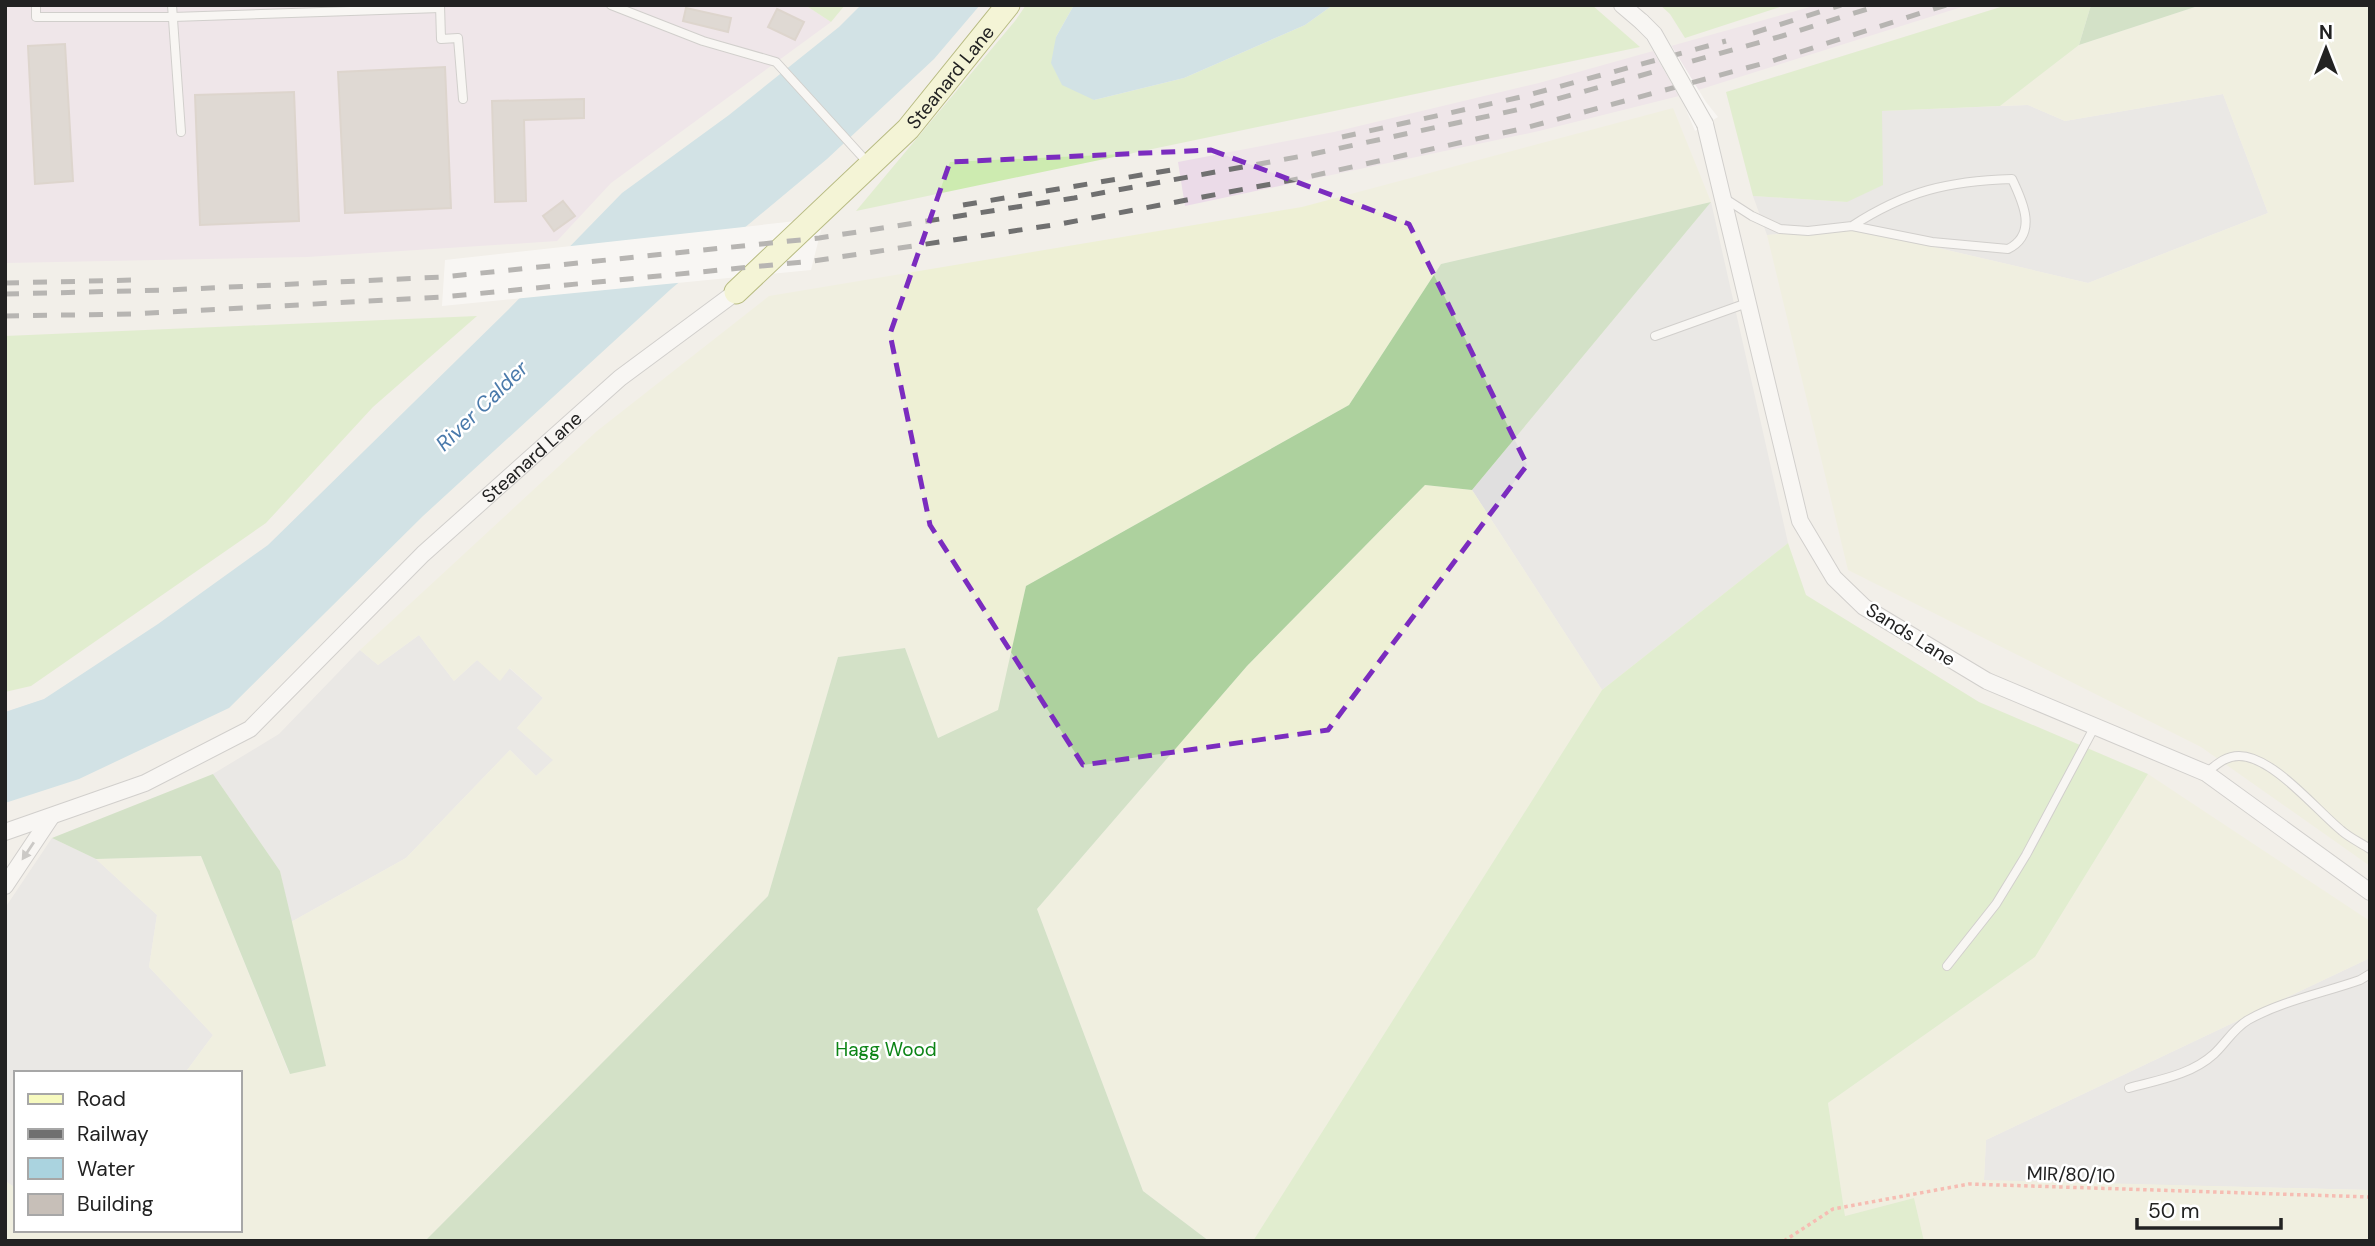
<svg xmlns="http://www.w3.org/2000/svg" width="2375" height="1246" font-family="'DM Sans',sans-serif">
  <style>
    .residential { fill: #e0dfdf }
    .industrial { fill: #ebdbe8 }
    .farmland { fill: #eef0d5 }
    .grass { fill: #cdebb0 }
    .forest { fill: #add19e }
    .water { fill: #aad3df }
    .pier { fill: #fff }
    .building { fill: #c7bfb8; stroke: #c4b6ab; stroke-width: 2 }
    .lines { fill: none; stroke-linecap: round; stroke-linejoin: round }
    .lane-casing { stroke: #a9a9a9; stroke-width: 10 }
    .street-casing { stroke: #a9a9a9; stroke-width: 18 }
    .secondary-casing { stroke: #707d05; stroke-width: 25 }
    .path { stroke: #fa8072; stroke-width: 3.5; stroke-dasharray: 3.5 3.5; stroke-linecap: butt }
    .lane { stroke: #fff; stroke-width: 8 }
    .street { stroke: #fff; stroke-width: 16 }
    .secondary { stroke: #f7fabf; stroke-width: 23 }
    .rail { stroke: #707070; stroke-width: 5; stroke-dasharray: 14 14; stroke-linecap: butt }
    .street-bridge-casing { stroke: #a9a9a9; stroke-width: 18; stroke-linecap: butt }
    .street-bridge { stroke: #fff; stroke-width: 16 }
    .oneway { fill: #9c9c9c }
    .marked { fill: none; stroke: #7b2cbf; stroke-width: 5; stroke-dasharray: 14 9; stroke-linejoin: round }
    .labels { text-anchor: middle; stroke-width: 5; stroke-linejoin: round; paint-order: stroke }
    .street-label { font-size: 19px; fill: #222; stroke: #fff }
    .park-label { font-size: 19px; fill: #0c8416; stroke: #fff }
    .water-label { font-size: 21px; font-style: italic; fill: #4a7aab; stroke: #fff }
  </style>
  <rect width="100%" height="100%" fill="#f2efe9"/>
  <g class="residential">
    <path d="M2223,94L2268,213L2088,283L1853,228L1767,235L1753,196L1847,202L1882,111L2028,105L2065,121Z"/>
    <path d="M1711,202L1788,543L1602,690L1472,490Z"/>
    <path d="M419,635L454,681L477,660L509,668L543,698L517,728L554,760L536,776L510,750L406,858L291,922L280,871L213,774L279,734L360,650L378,665Z"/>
    <path d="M52,838L96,859L157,915L149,967L213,1035L185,1073H16V1188L5,1181V908Z"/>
    <path d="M2370,958V1190L1984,1181L1986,1140Z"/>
  </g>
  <g class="industrial">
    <path d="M5,5H805L831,22L611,183L557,241L307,257L5,263Z"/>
    <path d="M1817,5H1968L1679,96L1539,131L1185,206L1178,162L1334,132L1539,83Z"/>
  </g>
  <g class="farmland">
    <path d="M2201,5H2370V866L2201,747L1848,570L1767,235L1853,228L2088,283L2268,213L2223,94L2065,121L2028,105L2000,106L2079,45Z"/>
    <path d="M1673,108L1711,202L1441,264L1349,405L1026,586L999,710L938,738L905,648L838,657L768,896L425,1241H5V1181L16,1188V1230H240V1073H185L213,1035L149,967L157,915L96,859L201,856L289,1073L326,1066L291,922L406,858L510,750L536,776L553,760L517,728L543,698L510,668L500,681L477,660L454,681L419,635L378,665L360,650L597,431L769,296L1302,207Z"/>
    <path d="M1425,485L1472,490L1602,690L1253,1241H1209L1143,1191L1037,909L1247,666Z"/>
    <path d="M2148,774L2370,921V958L1986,1140L1984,1180L2370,1190V1241H1924L1914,1198L1845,1216L1828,1103L2035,957Z"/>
  </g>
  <g class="grass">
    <path d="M805,5H845L831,22Z"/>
    <path d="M1026,5H1074L1056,37L1094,100L1184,78L1305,25L1333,5H1592L1640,47L856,211L1015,21Z"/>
    <path d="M1660,5H1786L1685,38L1670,14Z"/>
    <path d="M2007,5H2091L2079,45L2000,106L1882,111L1883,185L1847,202L1753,196L1726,92Z"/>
    <path d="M477,316L373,407L266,523L31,686L5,692V336Z"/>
    <path d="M1788,543L1806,595L1979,702L2148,774L2035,957L1828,1103L1845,1216L1914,1198L1924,1241H1253L1602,690Z"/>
  </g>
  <g class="forest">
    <path d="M2091,5H2201L2079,45Z"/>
    <path d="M1711,202L1472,490L1425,485L1247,666L1037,909L1143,1191L1209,1241H425L768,896L838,657L905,648L938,738L998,710L1026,586L1349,405L1441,264Z"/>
    <path d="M213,774L280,871L326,1066L290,1074L201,856L96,859L52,838Z"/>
  </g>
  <g class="water">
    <path d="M861,5H980L934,59L827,159L671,289L423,516L229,708L79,779L5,803V712L44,699L158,624L268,545L508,310L622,193L729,115L839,27Z"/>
    <path d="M1074,5H1333L1305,25L1184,78L1094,100L1062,85L1051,63L1056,37Z"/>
  </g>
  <g class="pier">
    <path d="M1649,16L1663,32L1706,102L1718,117L1695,131L1685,107L1645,37L1635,27Z"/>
    <path d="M824,218L811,270L442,306L445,260Z"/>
  </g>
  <g class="building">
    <path d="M686,8L731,18L728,32L683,21Z"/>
    <path d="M777,9L804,22L795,40L768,27Z"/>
    <path d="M65,44L73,181L35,184L28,46Z"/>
    <path d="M445,67L451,208L345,213L338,72Z"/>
    <path d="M294,92L299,221L200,225L195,95Z"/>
    <path d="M584,99V118L524,120L526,201L495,202L492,101Z"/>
    <path d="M563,201L575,216L554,231L543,216Z"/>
  </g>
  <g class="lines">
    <g class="lane-casing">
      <g id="lane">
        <path d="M36,5V17H173L440,8"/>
        <path d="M172,5L181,132"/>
        <path d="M440,5L441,39L458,38L463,99"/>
        <path d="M611,5L703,41L776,62L868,163"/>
        <path d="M1724,198L1752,216L1780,229L1808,231L1852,226L1932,242L2008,249C2038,234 2023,202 2012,179C1948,181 1906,191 1852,226"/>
        <path d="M1655,336L1747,303"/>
        <path d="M2206,773C2216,765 2225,756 2239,756C2273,756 2317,811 2342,831C2350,838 2361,843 2370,849"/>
        <path d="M1947,966L1996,904L2026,855L2095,726"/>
        <path d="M2129,1088C2158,1080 2191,1075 2214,1054C2226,1043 2233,1029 2248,1020C2282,1001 2323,993 2360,980L2370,974"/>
      </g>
    </g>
    <g class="street-casing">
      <g id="street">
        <path d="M1622,5L1642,22"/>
        <path d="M1705,124L1800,521L1834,578L1864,607L1987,681L2206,773L2370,892"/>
        <path id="s1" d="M5,832L145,783L250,729L423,554L620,378L736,292"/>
        <path d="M5,886L51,817"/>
      </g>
    </g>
    <g class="secondary-casing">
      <g id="secondary">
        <path id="s2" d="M736,292L908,129L1008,5"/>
      </g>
    </g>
    <path class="path" d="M1784,1241L1833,1209L1969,1184L2370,1197"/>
    <use href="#lane" class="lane"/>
    <use href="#street" class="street"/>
    <use href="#secondary" class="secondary"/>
    <g class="rail">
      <path d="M1753,33L1841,5"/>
      <path d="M1342,137L1521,97L1726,41"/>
      <path d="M963,205L1177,169"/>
      <path d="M5,283L135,280"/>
      <path d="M5,294L168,290L443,277L819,238L1074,198L1308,155L1521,109L1782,36L1880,5"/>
      <path d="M5,316L132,314L443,297L813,261L1060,224L1303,178L1525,128L1772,61L1946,5"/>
    </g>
    <g class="street-bridge-casing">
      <path id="street-bridge" d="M1642,22L1654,34L1705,124"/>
    </g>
    <use href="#street-bridge" class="street-bridge"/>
  </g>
  <defs><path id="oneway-solid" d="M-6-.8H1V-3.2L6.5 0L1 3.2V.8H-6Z" transform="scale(1.75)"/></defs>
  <use class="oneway" href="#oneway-solid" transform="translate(28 851) rotate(124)"/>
  <path d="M0 0H2375V1246H0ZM1211,150L1409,224L1527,465L1328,730L1083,765L930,525L890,334L950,162Z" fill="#f2efe9" fill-opacity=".55" fill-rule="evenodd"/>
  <path class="marked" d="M1211,150L1409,224L1527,465L1328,730L1083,765L930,525L890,334L950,162Z"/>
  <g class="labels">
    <g class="street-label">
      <text dy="7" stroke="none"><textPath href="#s2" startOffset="304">Steanard Lane</textPath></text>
      <text dy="7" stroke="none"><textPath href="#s1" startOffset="658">Steanard Lane</textPath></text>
      <text transform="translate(1911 634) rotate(32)" y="7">Sands Lane</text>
      <text transform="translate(2071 1174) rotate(2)" y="7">MIR/80/10</text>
    </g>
    <g class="park-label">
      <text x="886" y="1056">Hagg Wood</text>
    </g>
    <g class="water-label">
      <text transform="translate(482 406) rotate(-44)" y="7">River Calder</text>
    </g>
  </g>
  <rect width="2375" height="1246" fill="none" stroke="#222222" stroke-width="14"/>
  <rect x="14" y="1071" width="228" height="161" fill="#ffffff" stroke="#a7a7a7" stroke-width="2"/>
  <rect x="28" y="1094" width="35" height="10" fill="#f7fabf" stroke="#a7a7a7" stroke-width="2"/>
  <text x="77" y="1106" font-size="21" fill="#222222">Road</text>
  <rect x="28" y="1129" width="35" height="10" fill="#707070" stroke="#a7a7a7" stroke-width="2"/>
  <text x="77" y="1141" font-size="21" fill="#222222">Railway</text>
  <rect x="28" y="1158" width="35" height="21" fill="#aad3df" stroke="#a7a7a7" stroke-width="2"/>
  <text x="77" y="1176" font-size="21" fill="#222222">Water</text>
  <rect x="28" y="1194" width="35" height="21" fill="#c7bfb8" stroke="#a7a7a7" stroke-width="2"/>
  <text x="77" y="1211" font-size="21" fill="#222222">Building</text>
  <g transform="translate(2326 49)" stroke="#ffffff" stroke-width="5" paint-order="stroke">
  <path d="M0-5L12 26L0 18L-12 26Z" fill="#222222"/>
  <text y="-10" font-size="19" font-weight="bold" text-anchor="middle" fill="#222222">N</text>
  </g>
  <path d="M2137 1218v10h144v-10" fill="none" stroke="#222222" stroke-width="3.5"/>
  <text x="2148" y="1218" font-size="21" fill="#222222" stroke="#ffffff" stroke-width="5" paint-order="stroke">50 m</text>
</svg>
